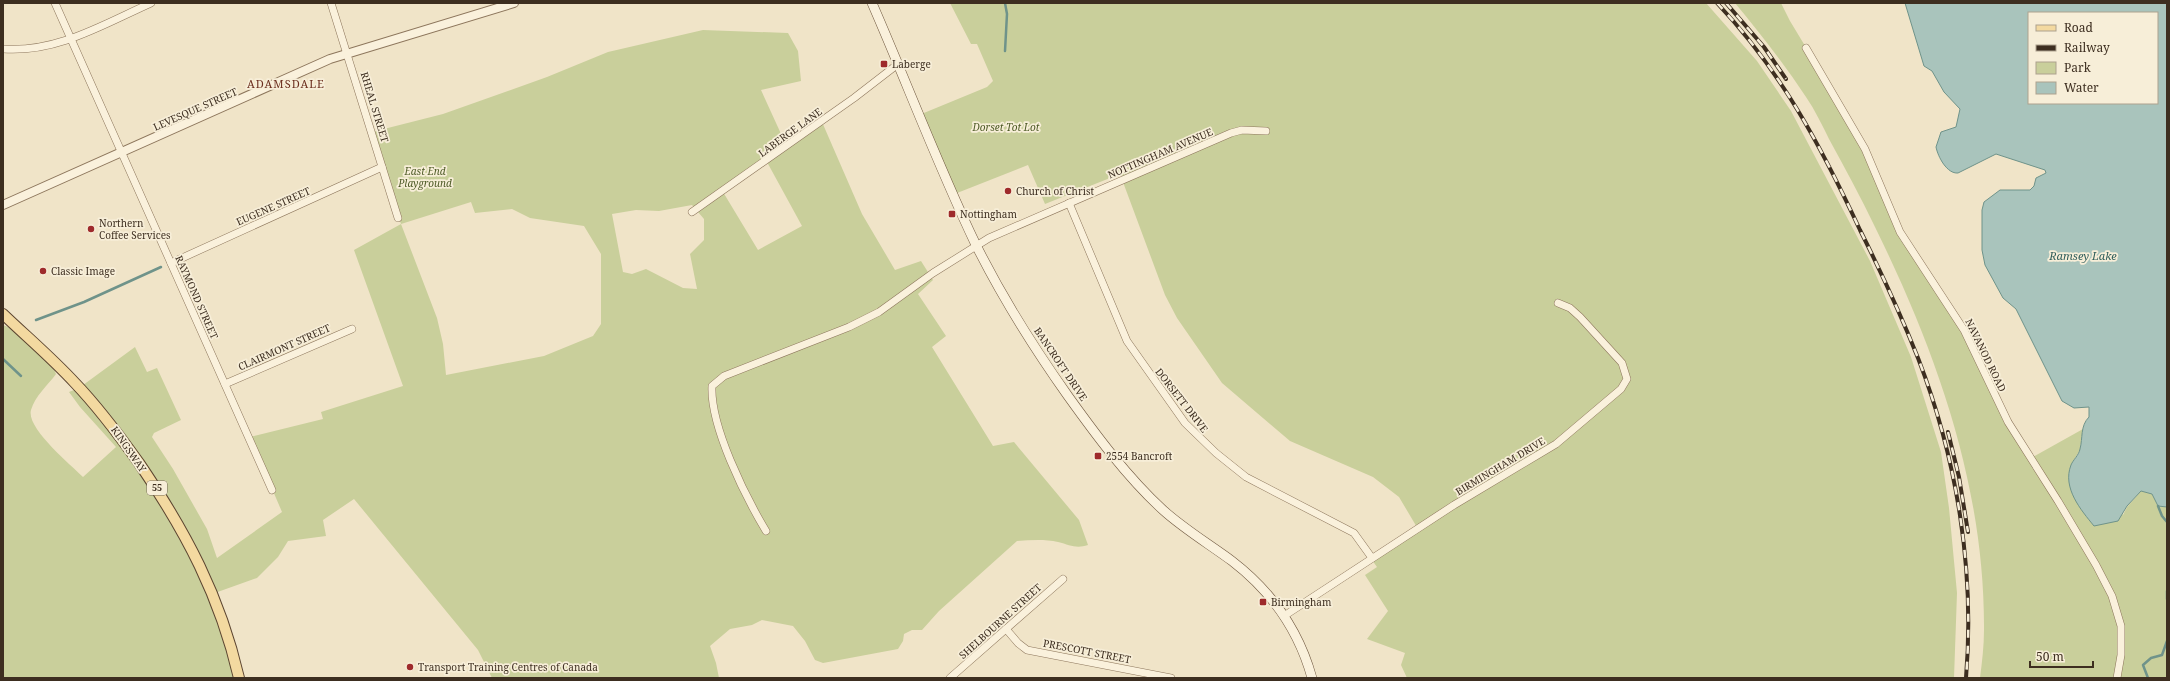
<svg xmlns="http://www.w3.org/2000/svg" width="2170" height="681" font-family="'Noto Serif',serif">
  <style>
    .green { fill: #c9cf9b; fill-rule: evenodd }
    .water { fill: #a9c4bc; stroke: #6f938a; fill-rule: evenodd }
    .lines { fill: none; stroke-linecap: round; stroke-linejoin: round }
    .stream { stroke: #6f938a; stroke-width: 2.5 }
    .minor-casing { stroke: #8d765c; stroke-width: 8 }
    .tertiary-casing { stroke: #8d765c; stroke-width: 10 }
    .secondary-casing { stroke: #6f573f; stroke-width: 10 }
    .primary-casing { stroke: #5b4430; stroke-width: 12 }
    .minor { stroke: #faf1dc; stroke-width: 7 }
    .tertiary { stroke: #faf1dc; stroke-width: 8 }
    .secondary { stroke: #faf1dc; stroke-width: 9 }
    .primary { stroke: #f3d9a0; stroke-width: 10 }
    .rail-casing { stroke: #3d2e20; stroke-width: 4 }
    .rail { stroke: #f7eed8; stroke-width: 2.5; stroke-dasharray: 8; stroke-linecap: butt }
    .poi-dot { fill: #9e2a2b; stroke: #f7eed8; stroke-width: 1.5 }
    .labels { text-anchor: middle; stroke-width: 3.5; stroke-linejoin: round; paint-order: stroke }
    .shield { fill: #f7eed8; stroke: #756857; stroke-width: 1 }
    .shield-label { font-size: 9px; font-weight: bold; fill: #3d2e20 }
    .poi-label { font-size: 10px; fill: #3d2e20; stroke: #f7eed8; text-anchor: start }
    .street-label { font-size: 10px; fill: #3d2e20; stroke: #f7eed8 }
    .park-label { font-size: 10px; font-style: italic; fill: #4d5a26; stroke: #f7eed8 }
    .neighbourhood-label { font-size: 11px; letter-spacing: 1px; fill: #6b2e1e; stroke: #f7eed8 }
    .water-label { font-size: 11px; font-style: italic; fill: #2f5d5a; stroke: #f7eed8 }
  </style>
  <rect width="100%" height="100%" fill="#f0e4c8"/>
  <g class="green">
    <path d="M950,3H1706L1757,61L1791,111L1870,261L1911,357L1941,452L1949,508L1957,593L1954,678H1407L1401,665L1405,653L1367,639L1388,611L1365,575L1377,567L1372,560L1418,529L1399,497L1373,477L1290,441L1222,383L1177,318L1165,295L1120,174L1045,204L1028,165L952,195L919,115L987,87L993,81L977,44H971Z"/>
    <path d="M1735,3H1781L1790,21L1845,112L1894,218L1958,319L1992,387L2031,458L2083,429L2080,450L2071,465L2123,515L2127,507L2141,491L2152,494L2158,506L2167,507V678H1980C1982,662 1984,646 1984,630C1985,488 1937,353 1875,227C1861,198 1845,168 1829,139C1822,125 1815,110 1806,97C1784,64 1760,33 1735,3Z"/>
    <path d="M703,30L788,33L798,51L801,81L761,90L787,147L822,122L862,214L895,270L921,261L933,280L918,294L946,336L932,347L993,446L1014,442L1079,520L1088,545C1076,549 1070,545 1058,542C1045,539 1031,540 1017,541L939,611L922,630H912L904,634L903,641L898,649L823,663L815,660L805,641L793,626L762,620L752,625L730,629L710,646L716,663L719,678H492L478,650L354,499L323,520L326,536L288,541L278,557L257,578L212,594L238,678H3V325L21,332L48,355L56,374C48,385 35,396 31,410C26,428 70,464 83,477L116,447L80,407L69,392L79,388L135,347L147,372L157,368L181,420L154,433L152,437L173,469L207,529L217,558L282,512L250,437L323,419L321,412L403,386L354,250L401,224L372,132L443,114L547,77L608,52ZM767,162L802,226L758,250L723,192ZM471,202L475,213L512,209L530,218L584,226L601,254V324L593,336L544,356L446,375L443,344L437,318L401,224ZM692,205L704,219V240L690,254L697,289L683,288L646,269L632,274L623,272L612,214L636,210L659,211Z"/>
  </g>
  <path class="water" d="M1905,3H2167V507L2158,506L2152,494L2141,491L2127,506L2118,521L2094,526C2081,510 2062,488 2071,465C2073,460 2079,455 2080,449C2083,438 2080,426 2089,417V407L2074,408L2062,401L2016,309L2003,298L1985,265L1982,250V210L1984,202L2000,190H2030L2034,186L2036,178L2046,173L2045,170L1996,154L1958,173C1947,174 1938,157 1936,147L1941,132L1956,127L1960,109L1944,92L1932,71L1924,66ZM2029,13H2157V103H2029Z"/>
  <g class="lines">
    <g class="stream">
      <path d="M1005,51L1007,14L1005,3"/>
      <path d="M36,320L84,302L161,267"/>
      <path d="M3,359L21,376"/>
      <path d="M2158,506L2162,516L2167,522"/>
      <path d="M2167,591V599"/>
      <path d="M2148,678L2143,665L2151,658L2162,655L2167,641"/>
    </g>
    <g class="minor-casing">
      <g id="minor">
        <path d="M55,3L272,490"/>
        <path d="M331,3L398,218"/>
        <path d="M1806,48L1865,149L1900,232L1964,330L2008,422L2058,501L2096,565L2112,596L2121,626V655L2117,678"/>
        <path d="M3,49C57,53 104,24 151,3"/>
        <path d="M1069,203L1127,341L1185,423L1216,453L1246,477L1354,533L1372,558"/>
        <path d="M692,212L854,98L898,64"/>
        <path d="M171,263L382,167"/>
        <path d="M225,384L352,329"/>
        <path d="M766,531C745,496 710,426 712,386L724,376L849,327L879,312L933,273L989,238L1231,133L1242,130L1266,131"/>
        <path d="M1284,616L1454,505L1556,444L1621,389L1627,379L1622,363L1580,317L1570,308L1558,303"/>
        <path d="M1006,629L1018,643L1027,650L1171,678"/>
        <path d="M950,678L1063,579"/>
      </g>
    </g>
    <g class="tertiary-casing">
      <path id="tertiary" d="M3,205L330,59L514,3"/>
    </g>
    <g class="secondary-casing">
      <path id="secondary" d="M872,3C907,83 938,166 976,245C1002,297 1034,348 1068,396C1096,435 1127,477 1163,510C1184,529 1209,544 1232,561C1271,591 1299,631 1312,678"/>
    </g>
    <g class="primary-casing">
      <path id="primary" d="M3,314C27,337 52,358 75,383C99,408 119,435 139,463C186,532 220,596 239,678"/>
    </g>
    <use href="#minor" class="minor"/>
    <use href="#tertiary" class="tertiary"/>
    <use href="#secondary" class="secondary"/>
    <use href="#primary" class="primary"/>
    <g class="rail-casing">
      <g id="rail">
        <path d="M1717,3C1781,71 1821,146 1860,230C1881,272 1901,315 1918,358C1957,459 1975,570 1966,678"/>
        <path d="M1726,3L1764,47L1786,79"/>
        <path d="M1948,432L1959,477L1968,532"/>
      </g>
    </g>
    <use href="#rail" class="rail"/>
  </g>
  <g class="poi-dot">
    <rect x="880" y="60" width="8" height="8" rx="2"/>
    <circle cx="1008" cy="191" r="4"/>
    <rect x="948" y="210" width="8" height="8" rx="2"/>
    <circle cx="91" cy="229" r="4"/>
    <circle cx="43" cy="271" r="4"/>
    <rect x="1094" y="452" width="8" height="8" rx="2"/>
    <rect x="1259" y="598" width="8" height="8" rx="2"/>
    <circle cx="410" cy="667" r="4"/>
  </g>
  <g class="labels">
    <rect class="shield" x="147" y="481" width="20" height="14" rx="3"/>
    <g class="shield-label">
      <text x="157" y="491">55</text>
    </g>
    <g class="poi-label">
      <text x="892" y="68">Laberge</text>
      <text x="1016" y="195">Church of Christ</text>
      <text x="960" y="218">Nottingham</text>
      <text x="99" y="227">Northern<tspan x="99" dy="12">Coffee Services</tspan></text>
      <text x="51" y="275">Classic Image</text>
      <text x="1106" y="460">2554 Bancroft</text>
      <text x="1271" y="606">Birmingham</text>
      <text x="418" y="671">Transport Training Centres of Canada</text>
    </g>
    <g class="street-label">
      <text transform="translate(375 107) rotate(73)" y="4">RHEAL STREET</text>
      <text transform="translate(195 109) rotate(-24)" y="4">LEVESQUE STREET</text>
      <text transform="translate(790 132) rotate(-36)" y="4">LABERGE LANE</text>
      <text transform="translate(1160 153) rotate(-23)" y="4">NOTTINGHAM AVENUE</text>
      <text transform="translate(273 206) rotate(-24)" y="4">EUGENE STREET</text>
      <text transform="translate(197 297) rotate(66)" y="4">RAYMOND STREET</text>
      <text transform="translate(284 347) rotate(-24)" y="4">CLAIRMONT STREET</text>
      <text transform="translate(1986 355) rotate(64)" y="4">NAVANOD ROAD</text>
      <text transform="translate(1061 364) rotate(56)" y="4">BANCROFT DRIVE</text>
      <text transform="translate(1182 400) rotate(52)" y="4">DORSETT DRIVE</text>
      <text transform="translate(129 449) rotate(55)" y="4">KINGSWAY</text>
      <text transform="translate(1500 466) rotate(-31)" y="4">BIRMINGHAM DRIVE</text>
      <text transform="translate(1000 621) rotate(-42)" y="4">SHELBOURNE STREET</text>
      <text transform="translate(1087 651) rotate(11)" y="4">PRESCOTT STREET</text>
    </g>
    <g class="park-label">
      <text x="1006" y="131">Dorset Tot Lot</text>
      <text x="425" y="175">East End<tspan x="425" dy="12">Playground</tspan></text>
    </g>
    <g class="neighbourhood-label">
      <text x="286" y="88">ADAMSDALE</text>
    </g>
    <g class="water-label">
      <text x="2083" y="260">Ramsey Lake</text>
    </g>
  </g>
  <rect width="2170" height="681" fill="none" stroke="#3d2e20" stroke-width="8"/>
  <rect x="2028" y="12" width="130" height="92" fill="#f7eed8" stroke="#ada18e"/>
  <rect x="2036" y="25" width="20" height="6" fill="#f3d9a0" stroke="#ada18e"/>
  <text x="2064" y="32" font-size="12" fill="#3d2e20">Road</text>
  <rect x="2036" y="45" width="20" height="6" fill="#3d2e20" stroke="#ada18e"/>
  <text x="2064" y="52" font-size="12" fill="#3d2e20">Railway</text>
  <rect x="2036" y="62" width="20" height="12" fill="#c9cf9b" stroke="#ada18e"/>
  <text x="2064" y="72" font-size="12" fill="#3d2e20">Park</text>
  <rect x="2036" y="82" width="20" height="12" fill="#a9c4bc" stroke="#ada18e"/>
  <text x="2064" y="92" font-size="12" fill="#3d2e20">Water</text>
  <path d="M2030 661v6h63v-6" fill="none" stroke="#3d2e20" stroke-width="2"/>
  <text x="2036" y="661" font-size="12" fill="#3d2e20" stroke="#f7eed8" stroke-width="3" paint-order="stroke">50 m</text>
</svg>
